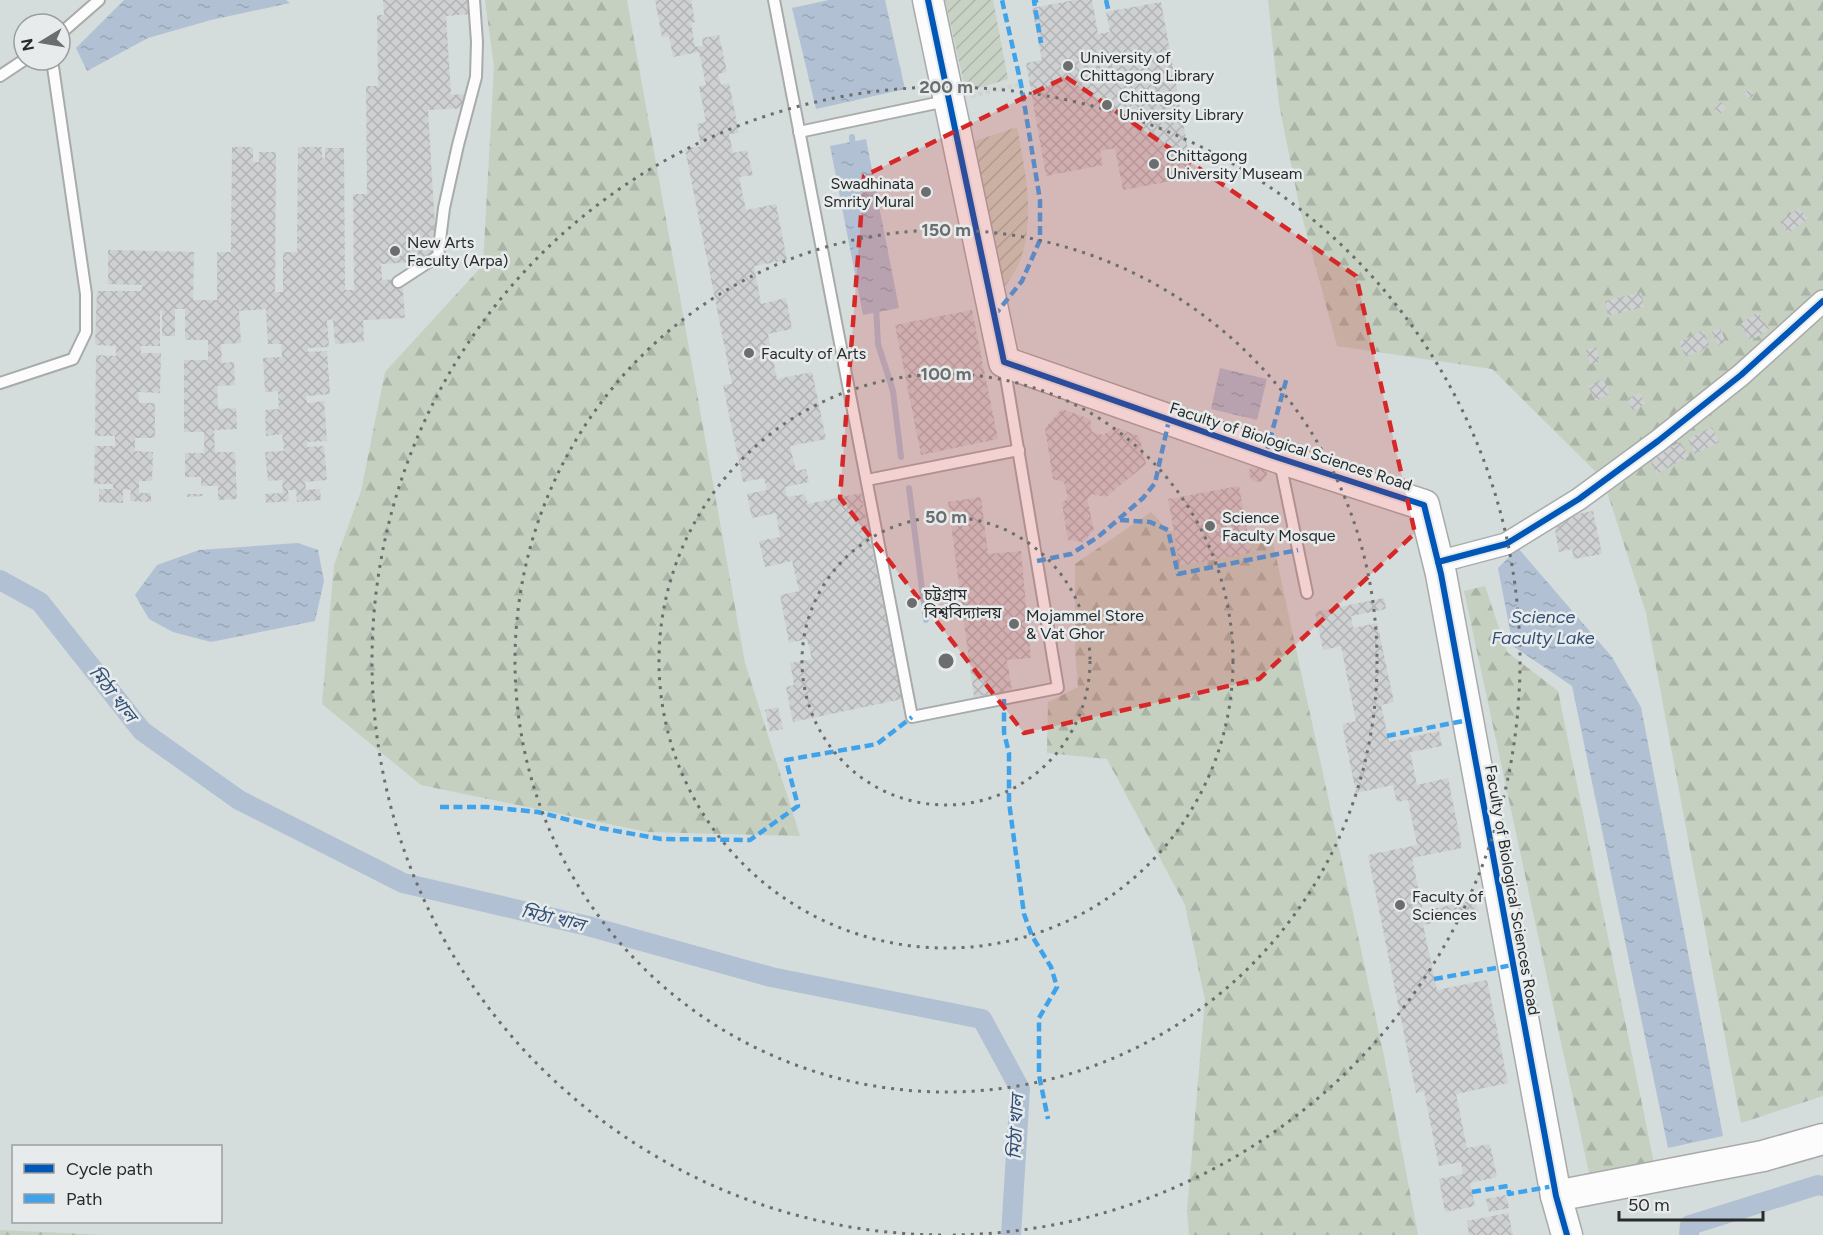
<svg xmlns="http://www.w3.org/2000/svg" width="1823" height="1235" font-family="Figtree,'Noto Sans Bengali',sans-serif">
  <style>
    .built { fill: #d4dcdc; fill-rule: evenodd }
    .forest { fill: url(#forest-firs) }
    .garden { fill: url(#garden-furrows) }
    .water { fill: url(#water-ripples) }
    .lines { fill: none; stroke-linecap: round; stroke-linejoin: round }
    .stream { stroke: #b1c1d3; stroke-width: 6 }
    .canal { stroke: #b1c1d3; stroke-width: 20 }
    .building { fill: url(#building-cross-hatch) }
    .lane-casing { stroke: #a9abab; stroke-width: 14 }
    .street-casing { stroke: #a9abab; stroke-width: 24 }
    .secondary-casing { stroke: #a9abab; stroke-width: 33 }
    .path { stroke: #d1d2d2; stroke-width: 4; stroke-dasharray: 4.5 3; stroke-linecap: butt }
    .lane { stroke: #fcfcfc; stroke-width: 10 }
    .street { stroke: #fcfcfc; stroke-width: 21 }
    .secondary { stroke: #fcfcfc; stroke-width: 30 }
    .quiet { stroke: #3ea3eb; stroke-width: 4.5; stroke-dasharray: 9 4.5; stroke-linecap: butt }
    .cycleway-casing { stroke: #e7ebeb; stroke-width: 10 }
    .cycleway { stroke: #0057b8; stroke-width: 6 }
    .marked { fill: #d62828; fill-opacity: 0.2; stroke: #d62828; stroke-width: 4.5; stroke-dasharray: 12 8; stroke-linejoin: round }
    .ring { fill: none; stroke: #6c6e6e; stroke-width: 3; stroke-dasharray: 3 6 }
    .poi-dot { fill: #6c6e6e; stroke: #e7ebeb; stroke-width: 2 }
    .labels { text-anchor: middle; stroke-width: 5; stroke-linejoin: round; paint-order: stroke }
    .poi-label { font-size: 16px; fill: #292b2b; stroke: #e7ebeb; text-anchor: start }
    .street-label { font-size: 16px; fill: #292b2b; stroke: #e7ebeb }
    .water-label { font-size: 18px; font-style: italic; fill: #325077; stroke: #e7ebeb }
    .centre { fill: #6c6e6e; stroke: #e7ebeb; stroke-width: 3 }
    .ring-label { font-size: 18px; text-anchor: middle; font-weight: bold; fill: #6c6e6e; stroke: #e7ebeb; stroke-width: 5; stroke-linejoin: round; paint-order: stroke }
  </style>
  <defs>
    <pattern id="forest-firs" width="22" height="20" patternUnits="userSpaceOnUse" patternTransform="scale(1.5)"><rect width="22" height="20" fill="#c5d0c1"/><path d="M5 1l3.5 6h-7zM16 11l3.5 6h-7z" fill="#a9b3a6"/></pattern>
    <pattern id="garden-furrows" width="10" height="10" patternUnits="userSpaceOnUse" patternTransform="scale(1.5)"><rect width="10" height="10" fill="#c8d2c4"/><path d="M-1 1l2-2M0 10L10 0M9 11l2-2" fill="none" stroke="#acb4a9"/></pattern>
    <pattern id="water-ripples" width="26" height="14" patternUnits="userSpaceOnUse" patternTransform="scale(1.5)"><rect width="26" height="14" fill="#b1c1d3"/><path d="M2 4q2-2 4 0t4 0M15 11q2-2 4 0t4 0" fill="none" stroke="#98a6b5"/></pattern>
    <pattern id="building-cross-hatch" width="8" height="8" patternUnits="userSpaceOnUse" patternTransform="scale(1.5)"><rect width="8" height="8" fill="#cfd0d1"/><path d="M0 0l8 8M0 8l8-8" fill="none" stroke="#b2b3b4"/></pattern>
  </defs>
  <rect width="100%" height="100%" fill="#e8eaea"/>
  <path class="built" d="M0,0H1823V1235H0ZM24,24H60V60H24ZM14,1146H220V1222H14Z"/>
  <g class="forest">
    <path d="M485,0H627L745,663L800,836L647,832L421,785L322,704L334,565L361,491L385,372L483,265L494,67Z"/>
    <path d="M1268,0H1823V1096L1741,1123L1646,613L1603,479L1492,369L1337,346L1300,209L1279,104Z"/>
    <path d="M1151,512L1168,530L1211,546L1271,533L1384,1056L1418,1235H1189L1187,1211L1205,1000L1185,905L1107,759L1047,753L1048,702L1078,687L1075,651V564Z"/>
    <path d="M1485,586L1507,652L1558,691L1656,1173L1591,1182L1464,591Z"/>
    <path d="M0,1230L107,1235H0Z"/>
  </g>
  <g class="garden">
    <path d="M945,0H993L1008,79L966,92Z"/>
    <path d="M1017,127C1025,172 1036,216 1020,261C1016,272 1007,283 1000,293L975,141Z"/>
  </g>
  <g class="water">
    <path d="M124,0H286L290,3L211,20L148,38L87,71L76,48Z"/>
    <path d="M829,0H885L905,89L816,109L792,8Z"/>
    <path d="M866,139L899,308L863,315L830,146Z"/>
    <path d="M1220,368L1267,379L1257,420L1211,409Z"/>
    <path d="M298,543L318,550L324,581L315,621L211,642L173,632L149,619L135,595L157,565L199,550Z"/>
    <path d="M1518,548L1612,657L1641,707L1723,1136L1668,1148L1572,686L1513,646L1498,568Z"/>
  </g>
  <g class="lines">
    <g class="stream">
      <path d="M852,137L853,149"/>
      <path d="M876,305L878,344L893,391L901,457"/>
      <path d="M909,488L926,620"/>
    </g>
    <g class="canal">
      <path d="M0,580L40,602L142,731L239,800L403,883L588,926L771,977L982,1019L1020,1089L1011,1235"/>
      <path d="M1689,1235L1690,1225L1818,1185L1823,1186"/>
    </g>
  </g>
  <g class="building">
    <path d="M383,0H470L471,14L446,16L451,95L466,94L467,108L428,110L437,261L381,264L382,280L402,279L405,318L363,320L364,342L335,344L333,319L327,320L329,347L308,348V352L327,351L330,394L306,396L307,403L324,401L327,441L307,442V447L324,446L327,480L305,482L306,490L320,489L321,500L297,502L296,490H288L289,501L266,503L265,494L283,493L282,480L268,481L265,452L284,451L282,434L266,436L265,410L279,409L278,391L265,392L263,358L282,357L281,344H268L266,309L239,311L241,343L221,344L222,363L234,362L235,385L217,386L218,409L236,408L237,429L214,430L215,452H235L237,499L218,500V486H201V477H185V453H204V432H184V360H208V340H185V309H175V336H162V311H160V346H141V353H161L160,393L138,392L139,403H155V438H135V451L153,452L152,481H139V493H151V502L130,501L131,490L123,489V503L99,502V489H113V484H94L95,446H115V436H95L96,355L116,356V346L95,345L97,291H141L143,285L108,284V250L194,252L193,300H217V252H231L232,147H253V162H259V152H276L275,292H283V252H297L298,147H322V158H325V148H344L345,290H354L353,194H367L366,86H378L377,15H384Z"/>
    <path d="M655,0H691L695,22L691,23L695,47L703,46L702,38L719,35L727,72L718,74L721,85L729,83L739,133L729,134L733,153L747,150L753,175L739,177L746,210L776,204L787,260L754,266L761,304L786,298L792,329L768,334L777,379L812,372L826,439L790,446L796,471L806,469L809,482L785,487L787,497L805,494L808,504L861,493L902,699L793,722L786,687L794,685L790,663L812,659L807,639L789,643L780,595L799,591L792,561L765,567L759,541L780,537L776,513L752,518L747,494L767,490L764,478L743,482L723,385L732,384L685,149L701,146L697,124L706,122L699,86L706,85L699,52L673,57L669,36L662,37Z"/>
    <path d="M1075,0H1092L1098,34L1110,32L1106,12L1161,2L1193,177L1123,190L1115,148L1100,151L1103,165L1046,176L1026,63L1042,60L1032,8Z"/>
    <path d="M1749,89L1754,95L1749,99L1744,94Z"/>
    <path d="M1721,102L1726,108L1719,115L1714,110Z"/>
    <path d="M1799,208L1808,219L1788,233L1780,222Z"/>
    <path d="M1641,292L1644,307L1608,316L1605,301Z"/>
    <path d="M972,310L998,439L921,455L895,325Z"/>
    <path d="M1758,312L1769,329L1751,341L1740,324Z"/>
    <path d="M1720,328L1726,342L1718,345L1712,332Z"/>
    <path d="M1703,330L1710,346L1686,357L1679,342Z"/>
    <path d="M1596,347L1600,361L1590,365L1586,350Z"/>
    <path d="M1603,379L1610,394L1595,401L1588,386Z"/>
    <path d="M1640,393L1645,404L1633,411L1627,399Z"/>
    <path d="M1062,409L1090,419L1092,432L1103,435L1115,427L1139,436L1146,464L1106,497L1092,494L1087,499L1094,530L1083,542L1068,540L1062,503L1068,498L1064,482L1053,479L1045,428Z"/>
    <path d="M1712,427L1719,442L1695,454L1688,439Z"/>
    <path d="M1680,442L1689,456L1657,474L1649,459Z"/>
    <circle cx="1258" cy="473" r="9"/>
    <path d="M1239,486L1251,553L1180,566L1168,499Z"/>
    <path d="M187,494H203V496L187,497Z"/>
    <path d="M981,497L988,554L1021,551L1031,658L1007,660L1012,691L974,697L948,502Z"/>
    <path d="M1593,511L1602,554L1574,559L1572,549L1559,552L1553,519Z"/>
    <path d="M1384,598L1386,609L1351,616L1353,628L1377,623L1394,702L1381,705L1389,742L1439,731L1442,746L1410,752L1417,785L1448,778L1462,848L1412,858L1423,911L1475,900L1478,914L1423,925L1437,990L1487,980L1508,1083L1456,1094L1467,1148L1490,1144L1497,1177L1470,1183L1475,1206L1445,1212L1439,1179L1463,1174L1461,1162L1439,1166L1424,1091L1416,1093L1368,855L1417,845L1408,800L1397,802L1393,785L1356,793L1342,724L1356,721L1341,646L1323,650L1315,612Z"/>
    <path d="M778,707L783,729L770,732L765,710Z"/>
    <path d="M1506,1195L1509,1208L1489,1212L1486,1199Z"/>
    <path d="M1508,1213L1513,1235H1469L1467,1221Z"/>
  </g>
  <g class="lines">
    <g class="lane-casing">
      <g id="lane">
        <path d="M774,0L912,717L1058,688L1004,365"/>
        <path d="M60,34L99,0"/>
        <path d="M0,76L24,60"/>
        <path d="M799,132L946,101"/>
        <path d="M398,282L438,256L444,208L458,145L476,77L477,42L474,0"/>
        <path d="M0,383L73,359L86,332V294L52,60"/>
        <path d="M1280,462L1307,593"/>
        <path d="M867,480L1019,450"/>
      </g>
    </g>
    <g class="street-casing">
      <path id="street" d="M1438,562L1506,544L1579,499L1658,441L1741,375L1823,301"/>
    </g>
    <g class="secondary-casing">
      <g id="secondary">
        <path d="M928,0L1004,362L1279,458L1424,505L1441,574L1556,1196L1567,1235"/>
        <path d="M1556,1196L1763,1156L1823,1139"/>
      </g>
    </g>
    <path class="path" d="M971,96L1021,84"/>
    <use href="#lane" class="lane"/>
    <use href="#street" class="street"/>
    <use href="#secondary" class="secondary"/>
    <g class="quiet">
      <path d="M1038,0L1034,1L1041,43"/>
      <path d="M1106,0L1109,13"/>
      <path d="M994,316L1022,281L1040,240V200L1021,84L1002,0"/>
      <path d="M1266,454L1287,377"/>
      <path d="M1120,520L1150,522L1168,530L1178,574L1298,550"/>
      <path d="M1037,561L1071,554L1098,537L1143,498L1155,483L1169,420"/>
      <path d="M1004,699V733L1009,753V802L1024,914L1032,936L1051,967L1057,987L1039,1018V1075L1048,1119"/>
      <path d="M1387,736L1468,720"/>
      <path d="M440,807H486L538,812L600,828L661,839L750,840L798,806L786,760L877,744L912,717"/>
      <path d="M1434,979L1513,965"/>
      <path d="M1472,1192L1508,1186L1509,1194L1554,1186"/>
    </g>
    <g class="cycleway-casing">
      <g id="cycleway">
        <path d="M928,0L1004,362L1279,458L1424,505L1441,574L1556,1196L1567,1235"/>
        <path d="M1438,562L1506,544L1579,499L1658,441L1741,375L1823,301"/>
      </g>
    </g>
    <use href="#cycleway" class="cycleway"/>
  </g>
  <path class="marked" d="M1066,77L1356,276L1415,533L1259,679L1024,733L840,498L864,176Z"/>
  <g class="ring">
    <circle cx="946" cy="661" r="144"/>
    <circle cx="946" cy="661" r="287"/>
    <circle cx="946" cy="661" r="431"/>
    <path d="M941 1235A574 574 0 1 1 951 1235"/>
  </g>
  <g class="poi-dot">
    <circle cx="1068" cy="66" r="6"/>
    <circle cx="1107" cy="105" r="6"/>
    <circle cx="1154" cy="164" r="6"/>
    <circle cx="926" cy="192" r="6"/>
    <circle cx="395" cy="251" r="6"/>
    <circle cx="749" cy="353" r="6"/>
    <circle cx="1210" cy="526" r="6"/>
    <circle cx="912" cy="603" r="6"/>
    <circle cx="1014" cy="624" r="6"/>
    <circle cx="1400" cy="905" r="6"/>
  </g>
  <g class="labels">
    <g class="poi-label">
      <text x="1080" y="63">University of<tspan x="1080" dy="18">Chittagong Library</tspan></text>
      <text x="1119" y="102">Chittagong<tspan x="1119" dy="18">University Library</tspan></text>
      <text x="1166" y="161">Chittagong<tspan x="1166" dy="18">University Museam</tspan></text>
      <text x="914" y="189" text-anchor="end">Swadhinata<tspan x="914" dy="18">Smrity Mural</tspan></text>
      <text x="407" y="248">New Arts<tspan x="407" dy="18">Faculty (Arpa)</tspan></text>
      <text x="761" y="359">Faculty of Arts</text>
      <text x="1222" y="523">Science<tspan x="1222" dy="18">Faculty Mosque</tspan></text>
      <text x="924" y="600">চট্টগ্রাম<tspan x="924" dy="18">বিশ্ববিদ্যালয়</tspan></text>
      <text x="1026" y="621">Mojammel Store<tspan x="1026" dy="18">&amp; Vat Ghor</tspan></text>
      <text x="1412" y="902">Faculty of<tspan x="1412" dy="18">Sciences</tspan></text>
    </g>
    <g class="street-label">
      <text transform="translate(1291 446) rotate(18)" y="6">Faculty of Biological Sciences Road</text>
      <text transform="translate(1513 890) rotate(80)" y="6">Faculty of Biological Sciences Road</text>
    </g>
    <g class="water-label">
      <text x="1543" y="623">Science<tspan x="1543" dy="21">Faculty Lake</tspan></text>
      <text transform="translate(113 694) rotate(52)" y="6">মিঠা খাল</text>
      <text transform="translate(553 918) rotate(13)" y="6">মিঠা খাল</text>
      <text transform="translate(1016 1127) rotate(-88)" y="6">মিঠা খাল</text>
    </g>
  </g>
  <circle cx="946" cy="661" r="9" class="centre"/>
  <g class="ring-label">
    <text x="946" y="93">200 m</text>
    <text x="946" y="236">150 m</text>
    <text x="946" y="380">100 m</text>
    <text x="946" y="523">50 m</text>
  </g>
  <rect x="12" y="1145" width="210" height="78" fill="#e7ebeb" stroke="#9b9e9e" stroke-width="1.5"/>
  <rect x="24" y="1164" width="30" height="9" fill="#0057b8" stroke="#9b9e9e" stroke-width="1.5"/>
  <text x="66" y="1175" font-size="18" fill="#292b2b">Cycle path</text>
  <rect x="24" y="1194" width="30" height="9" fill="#3ea3eb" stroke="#9b9e9e" stroke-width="1.5"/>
  <text x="66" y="1205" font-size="18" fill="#292b2b">Path</text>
  <g transform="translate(42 42) rotate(259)"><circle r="28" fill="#e7ebeb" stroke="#9b9e9e" stroke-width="1.5"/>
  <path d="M0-4.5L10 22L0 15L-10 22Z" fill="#6c6e6e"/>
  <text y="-9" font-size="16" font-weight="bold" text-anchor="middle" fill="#292b2b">N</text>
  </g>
  <path d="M1619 1211v9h144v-9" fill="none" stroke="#292b2b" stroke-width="3"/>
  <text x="1628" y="1211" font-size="18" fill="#292b2b" stroke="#e7ebeb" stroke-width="4.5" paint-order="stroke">50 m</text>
</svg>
